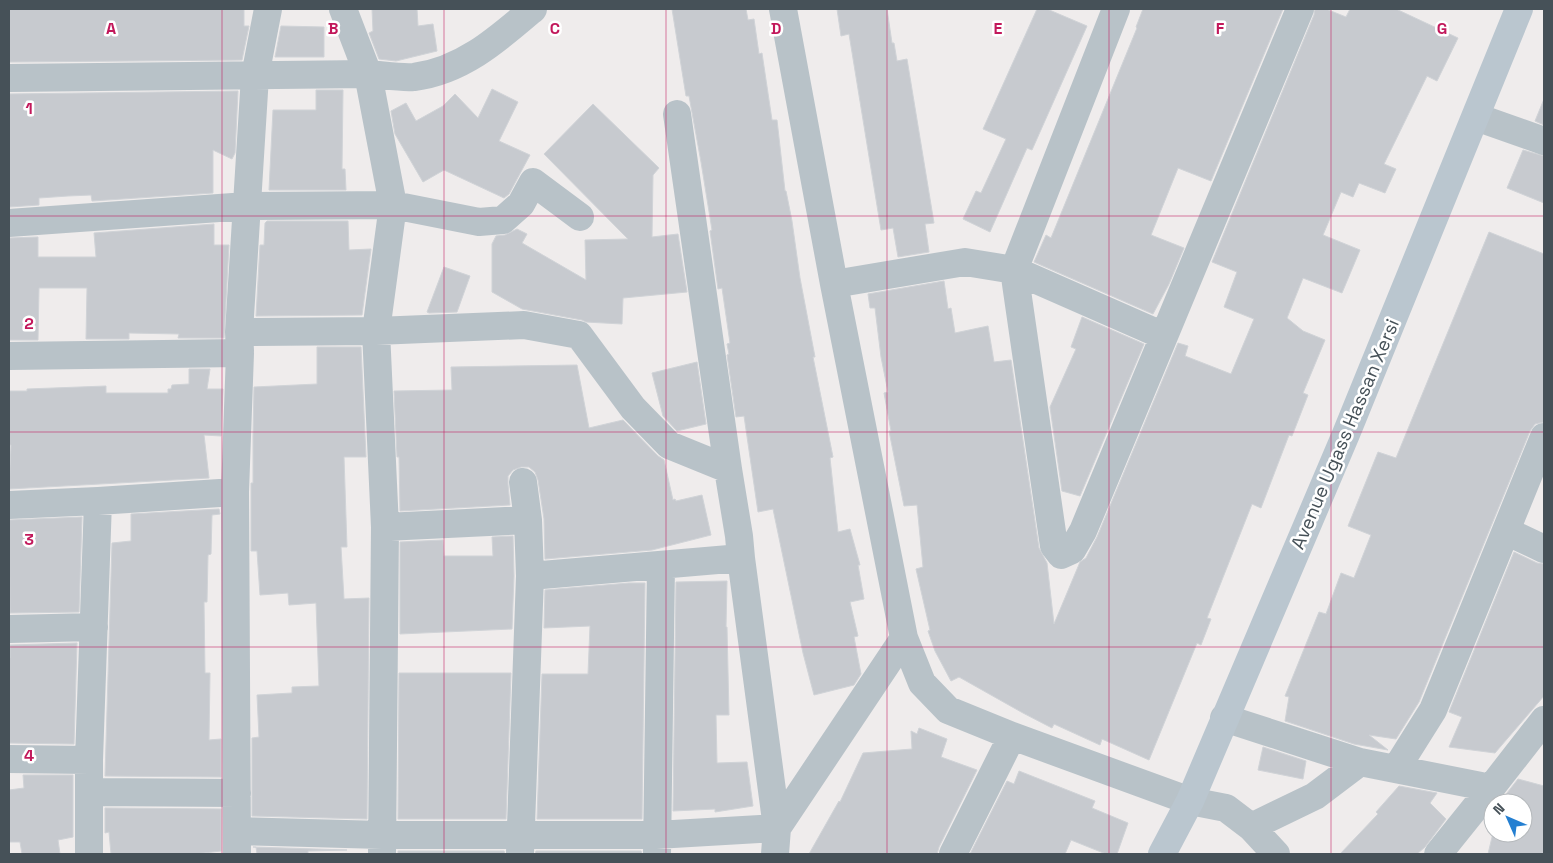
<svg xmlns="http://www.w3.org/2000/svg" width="1553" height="863" font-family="'Space Grotesk',sans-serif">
  <rect width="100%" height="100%" fill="#efecec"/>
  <path fill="#c7cacf" stroke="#d0d3d7" d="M9 9H244V26H249L242 60 9 62Z
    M372 9H417L418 26 433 24 437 51 396 61 379 59 369 33 373 31Z
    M672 9H746L748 20 754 19 759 54 762 53 772 120H777L785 191H786L792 221 800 278 815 357H813L833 457 830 458 838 532 850 529 860 565H858L864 599 850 602 858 636 854 637 861 674 854 685 814 695 803 653 773 509 758 512 744 416 736 417 727 355 729 354 727 344 730 343 722 288 718 289 710 231 712 230 701 162 689 96H686Z
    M837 9H887L892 43H894L897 61 907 59 934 223 925 224 929 252 898 257 893 228 881 230 849 34 841 36Z
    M1037 9H1047L1087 26 1032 150 1027 148 990 232 963 219 976 191 981 193 1006 139 983 129Z
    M1143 9H1283L1211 181 1178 168 1151 235 1184 248 1169 284 1153 314 1034 262 1046 235 1051 238 1137 28 1136 27Z
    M1315 9H1326L1346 17 1350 9H1396L1458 38 1437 81 1427 76 1384 164 1396 169 1385 193 1359 183 1353 197 1341 192 1323 235 1360 250 1342 293 1303 278 1287 318 1303 331 1325 340 1303 393 1308 395 1292 436 1289 435 1261 508 1252 504 1207 618 1211 619 1201 645 1197 643 1149 760 1102 739 1100 745 1054 724 1052 728 1023 713 959 677 951 681 935 651 928 631 930 630 916 569 923 567 917 505 904 506 889 431H891L884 393 888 392 881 357 875 308H870L868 294 944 281 948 309 951 308 955 333 988 326 994 362 1011 360 1039 548 1047 563 1054 624 1080 562 1086 558 1097 537 1178 343 1188 346 1185 356 1231 374 1254 319 1224 307 1237 272 1212 262 1314 15Z
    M281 26 324 27V57H275Z
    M492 89 518 102 499 141 530 155 509 194 504 198 444 170 423 182 395 134 391 111 406 103 416 121 443 106 455 94 478 118Z
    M316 90H343L342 169H345L346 190H269L273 110H316Z
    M238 91 235 153 232 159 213 150V193L92 201 91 195 68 196 39 198V205L9 207V94Z
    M1544 99V125L1535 121Z
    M593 104 659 168 653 175 652 237 678 234 687 292 623 298 622 324 586 322 582 320 522 309 492 292V244L496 236 505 235 517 229 527 234 522 243 586 280 585 240 628 239 544 154Z
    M1523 150 1544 156V203L1507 188Z
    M267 221H348L349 250 371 249 362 315 256 316 260 245H264L265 223Z
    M214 224V245H229L224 338H178L179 334 129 333V339H86L87 288H39L38 340H9V238L38 237V257H96L94 233Z
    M1489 232 1544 254V422L1535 424 1530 431 1419 702 1396 739 1369 735 1388 750 1354 744 1285 721 1289 697 1285 696 1319 612 1326 614 1341 573 1354 578 1371 535 1348 526 1378 452 1396 458Z
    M444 267 470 276 457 312 429 313 427 312Z
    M1082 317 1144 344 1080 496 1062 491 1050 407 1076 349 1071 347Z
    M317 347H361L366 457H344L347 547H341L344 599 369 598 367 819 252 816V738L259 737 257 695 292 693V687L319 686 316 603 289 605 288 593 260 595 257 551H251V483H253V437L254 387 317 384Z
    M697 362 706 424 677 431 663 416 652 373Z
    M577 365 589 428 623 420 658 456 664 460 673 500 675 499 676 501 702 495 711 535 652 550 545 559 544 519 538 480 535 472 529 467H521L513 470 508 476V484L510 505 400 511 399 457H397L394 391 452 390 451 367Z
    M189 369H210L207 389H223L221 436 204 435 209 478 9 489 11 445H9V391H27V389L106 386V393H168V389H171L172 385 189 384Z
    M219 509 220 514 212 515 211 554 208 555 207 602H204L205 673H210L209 740 221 739V777L105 776 112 543 131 541V514Z
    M82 517 79 612 10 613 9 520Z
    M513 536 514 576 512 629 400 634V542L443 540 444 556H493L492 537Z
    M1514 552 1537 563 1544 564V696L1495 753 1449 747 1462 717 1449 712Z
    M727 581 726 627H727L729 715H716L717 763 747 762 753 806 715 812V809L673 811 676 582Z
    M629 583H645L642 819H537L542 674H588L590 626 544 628 545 590Z
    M77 643 74 744 9 743V658H10V645Z
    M399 673H511L506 819H398Z
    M919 728 947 739 941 757 977 770 939 847 937 854H809L839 801 840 802 863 753 912 749 911 731 917 734Z
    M1263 747 1306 761 1303 779 1258 770Z
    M1019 771 1095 801 1092 808 1128 823 1117 854H1106L1071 840 1065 854H970L1007 781 1014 784Z
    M23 775H73V837L58 840 60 854H22L20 842H9V790L24 788Z
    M1518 779 1544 786V854H1488L1493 833H1523V803H1503L1507 793Z
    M1399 786 1437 793 1430 803 1446 819 1425 847 1417 854H1340L1378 814 1376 812Z
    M105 808 221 809V851L195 854H111L109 832 105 833Z
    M253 847 347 850 308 851V854H257L256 847Z
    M398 851H504L505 854H398Z
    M536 851H641L642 854H535Z"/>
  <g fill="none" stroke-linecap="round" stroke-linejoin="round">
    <path stroke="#b8c2c8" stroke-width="28" d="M343 9 368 74 393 205 376 331 385 527 382 854
      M783 9 834 284 904 638 922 683 948 710 1012 736 1190 801 1226 808 1251 827 1276 854
      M9 78 368 74C383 75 400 78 414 77 462 71 498 39 533 9
      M677 114 728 469 739 536 741 558 777 828 775 854
      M1476 117 1544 141
      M9 223 247 206 393 205 479 222 503 220 521 204 533 182 580 217
      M1014 270 1054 546 1061 555 1072 550 1083 531 1300 9
      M1014 270 1164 336
      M834 284 965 262 1014 270 1116 9
      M239 332 376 331 524 325 579 335 633 408 669 445 728 469
      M240 351 239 332 255 76 268 9
      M9 356 240 353 235 492 237 854
      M523 482 528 520
      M9 505 98 501 235 492
      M385 527 528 520 530 576 520 853
      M1506 531 1544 549
      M530 576 741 558
      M9 629 94 627
      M1224 718 1360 762 1491 788 1544 720
      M9 759 89 760
      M1396 769 1433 710 1544 437
      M89 792 237 793
      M1251 827 1315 796 1360 762
      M237 831 382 835H656L777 828 904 638
      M657 853 661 565
      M89 854V760L98 501
      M953 854 1012 736
      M1438 854 1491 788"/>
    <path stroke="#bac6cf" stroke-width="28" d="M1162 854 1190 801 1346 434 1519 9"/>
  </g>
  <path fill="none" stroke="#c2185b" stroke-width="1" stroke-opacity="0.55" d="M222 9V854M444 9V854M666 9V854M887 9V854M1109 9V854M1331 9V854M9 216H1544M9 432H1544M9 647H1544"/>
  <g text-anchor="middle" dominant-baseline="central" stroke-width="5" stroke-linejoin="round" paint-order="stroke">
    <g font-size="19" fill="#465158" stroke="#fff">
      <text transform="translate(1345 434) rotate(-67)">Avenue Ugass Hassan Xersi</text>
    </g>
  </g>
  <g font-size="16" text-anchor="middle" font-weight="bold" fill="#c2185b" stroke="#fff" stroke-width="5" stroke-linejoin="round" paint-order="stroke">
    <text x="111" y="34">A</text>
    <text x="333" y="34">B</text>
    <text x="555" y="34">C</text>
    <text x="776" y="34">D</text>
    <text x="998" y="34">E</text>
    <text x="1220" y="34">F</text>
    <text x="1442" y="34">G</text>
    <text x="29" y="114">1</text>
    <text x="29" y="329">2</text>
    <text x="29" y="545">3</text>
    <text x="29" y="761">4</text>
  </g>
  <rect width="1553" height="863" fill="none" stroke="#465158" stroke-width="20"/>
  <g transform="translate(1508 818) rotate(315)"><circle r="24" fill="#ffffff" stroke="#b5b9bc"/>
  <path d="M0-4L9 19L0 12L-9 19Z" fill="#247fd1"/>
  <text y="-8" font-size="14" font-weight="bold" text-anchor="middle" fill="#465158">N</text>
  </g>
</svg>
